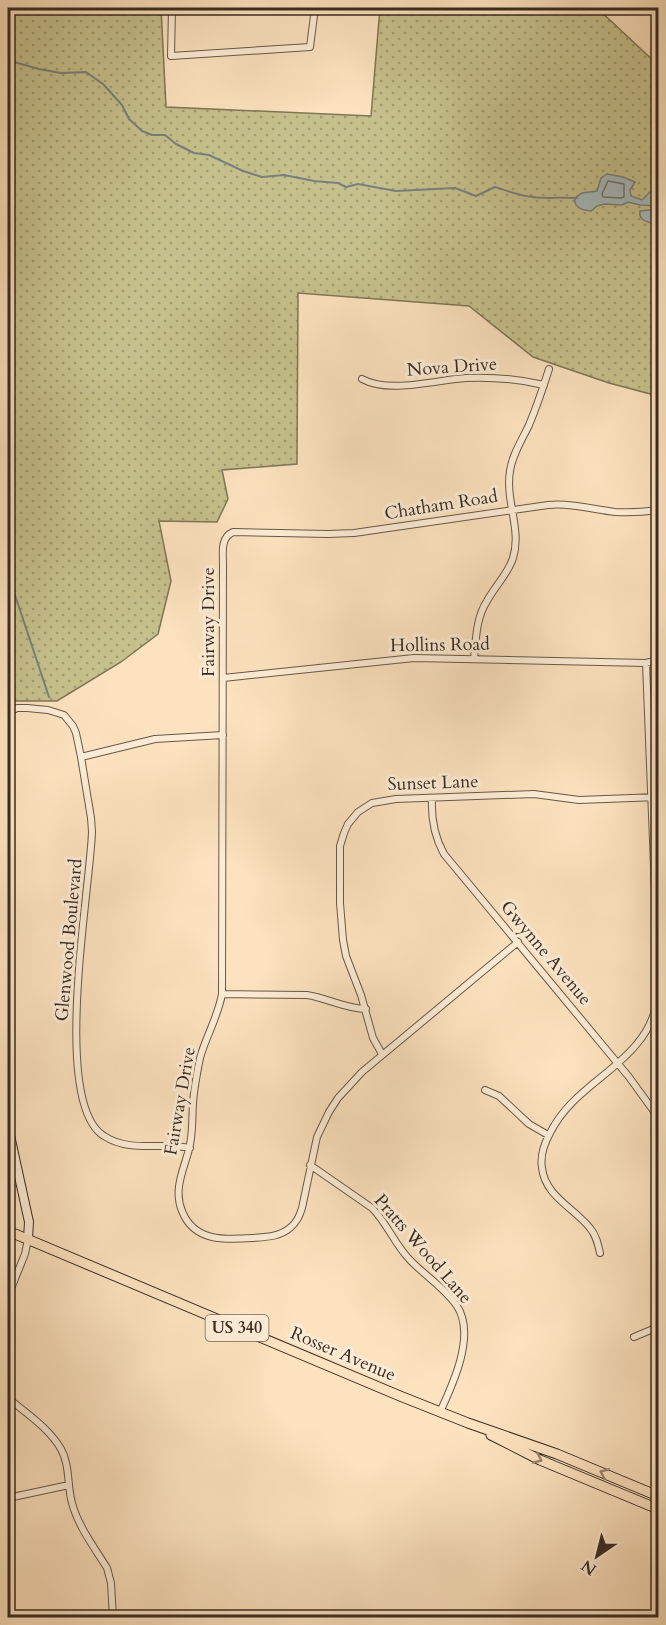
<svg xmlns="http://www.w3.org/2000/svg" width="666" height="1625" font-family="Cardo,serif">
  <defs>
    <pattern id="grass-dots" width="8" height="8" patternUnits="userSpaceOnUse" patternTransform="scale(1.5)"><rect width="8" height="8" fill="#c6c18c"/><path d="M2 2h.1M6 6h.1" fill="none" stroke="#a29d72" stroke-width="1.8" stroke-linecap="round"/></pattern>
  </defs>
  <rect width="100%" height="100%" fill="#fce2be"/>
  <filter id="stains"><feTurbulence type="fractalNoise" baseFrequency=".00333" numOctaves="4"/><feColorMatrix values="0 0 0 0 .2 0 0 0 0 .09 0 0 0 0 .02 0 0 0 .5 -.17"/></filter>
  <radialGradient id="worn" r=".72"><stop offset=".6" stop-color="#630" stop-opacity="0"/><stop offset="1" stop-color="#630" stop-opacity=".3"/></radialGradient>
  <path fill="url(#grass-dots)" stroke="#7e7658" stroke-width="1.5" d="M8 8H161L166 107 371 116 380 8H597L658 65V396L609 383 533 357 469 306 298 293 297 464 222 470 228 499 217 522 159 521 171 581 158 634 121 662 57 701H11L8 703Z"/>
  <path fill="#a5babd" stroke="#79807f" stroke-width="1.5" d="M607 174 623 177 635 182 630 190 631 196 642 200 650 192 658 195V206L640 205 628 202 622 205 604 204 597 206 591 211C583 210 573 208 575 198L582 193 597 191 601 178Z
    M658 209V227C652 221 638 223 640 211Z"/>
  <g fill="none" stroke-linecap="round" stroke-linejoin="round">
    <path stroke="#6e7270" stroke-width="1.5" d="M608 181 624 184V197L621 198 603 197 602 194Z"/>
    <path stroke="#79807f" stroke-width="2" d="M8 62H14L39 69 61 73 86 72 103 84 122 105 129 119 142 131 152 135H165L176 144 194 153 209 155 243 171 262 177 284 175 314 181 338 183 346 187 358 184 396 191 455 188 476 196 495 187C508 191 520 196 533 197 547 199 562 197 577 198
      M8 564 11 583 49 697"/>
    <defs>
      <path id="street" d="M172 8 171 56 310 47 315 8
        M362 379C389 394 436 380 466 378 493 377 519 379 544 385
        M474 659C476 639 476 618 487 601 495 586 508 574 513 558 522 529 505 501 510 471 512 455 522 440 529 425 537 406 543 388 549 369
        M646 663 658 968
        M223 678 414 658 646 663 658 660
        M8 713 17 708H27L48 710 64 715 73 726 76 733 81 757 91 818 92 832C90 891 51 1103 104 1136 130 1153 162 1142 190 1148
        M81 757 155 739 223 735
        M432 798C431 818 434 836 444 854L629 1077 658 1117
        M518 942 362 1072 338 1098 329 1112 317 1137 302 1208C300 1215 297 1222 291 1227 280 1237 266 1237 252 1238 225 1240 194 1242 182 1211 173 1189 184 1169 189 1149 193 1134 192 1119 193 1103 194 1088 197 1073 200 1058 206 1036 218 1017 222 994L223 565C223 553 220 538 233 532L328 534 354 533 548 505C571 503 592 509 615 512 630 513 644 512 658 510
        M222 994 307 995C327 998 346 1009 366 1009
        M382 1054 373 1038 361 995 346 956 343 940 340 903V846L344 833 348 824 358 812 372 803 396 799 534 794 579 800 658 797
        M485 1090 499 1096 529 1124 548 1135
        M310 1165 372 1208C387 1223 395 1245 410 1260 424 1275 445 1288 457 1306 476 1335 453 1384 440 1412
        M600 1253C598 1244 596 1235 590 1228 574 1208 545 1196 542 1168 540 1156 544 1144 550 1133 570 1093 609 1077 636 1045 649 1030 656 1013 658 995
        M8 1296 25 1254 28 1239
        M634 1337 658 1327
        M8 1398C26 1413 49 1428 61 1449 70 1465 67 1485 72 1503 78 1526 94 1547 107 1568L111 1583 113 1618
        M8 1498 69 1485"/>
      <path id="secondary" d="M8 1126 29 1222 28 1239"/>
      <path id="primary" d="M8 1231 400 1396 468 1423 557 1454 658 1496
        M491 1435 540 1460 658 1509"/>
    </defs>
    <use href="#street" stroke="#68584a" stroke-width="8"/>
    <use href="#secondary" stroke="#372a23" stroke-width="10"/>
    <use href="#primary" stroke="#372a23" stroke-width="11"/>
    <use href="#street" stroke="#fdecd5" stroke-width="6"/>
    <use href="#secondary" stroke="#fdecd5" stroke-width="8"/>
    <use href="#primary" stroke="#fce2be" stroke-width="9"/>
  </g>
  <defs><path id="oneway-chevron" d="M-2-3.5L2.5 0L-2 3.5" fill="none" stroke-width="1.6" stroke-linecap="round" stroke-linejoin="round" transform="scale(1.5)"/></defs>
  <g stroke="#9a8670">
    <use href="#oneway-chevron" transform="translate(538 1459) rotate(25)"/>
    <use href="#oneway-chevron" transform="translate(604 1473) rotate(-157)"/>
  </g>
  <g text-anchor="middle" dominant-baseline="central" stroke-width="6" stroke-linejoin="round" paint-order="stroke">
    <rect fill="#fdecd5" stroke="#726458" stroke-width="1.5" x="205.5" y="1315" width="63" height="26" rx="4.5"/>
    <g font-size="16" font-weight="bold" fill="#372a23">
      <text x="237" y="1328">US 340</text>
    </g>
    <g font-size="18" fill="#372a23" stroke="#fdecd5">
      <text transform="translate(452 367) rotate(-4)">Nova Drive</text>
      <text transform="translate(441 505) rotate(-9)">Chatham Road</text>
      <text transform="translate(208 622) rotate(-90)">Fairway Drive</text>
      <text transform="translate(440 645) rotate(-1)">Hollins Road</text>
      <text transform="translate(433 783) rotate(-2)">Sunset Lane</text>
      <text transform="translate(69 940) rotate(-85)">Glenwood Boulevard</text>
      <text transform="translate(546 953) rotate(50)">Gwynne Avenue</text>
      <text transform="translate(180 1101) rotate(-80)">Fairway Drive</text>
      <text transform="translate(423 1249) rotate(49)">Pratts Wood Lane</text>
      <text transform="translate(343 1354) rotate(23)">Rosser Avenue</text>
    </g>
  </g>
  <rect width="666" height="1625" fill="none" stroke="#fce2be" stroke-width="30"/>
  <rect x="9" y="9" width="648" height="1607" fill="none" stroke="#372a23" stroke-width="3"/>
  <rect x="15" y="15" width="636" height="1595" fill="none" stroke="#372a23" stroke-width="1.5"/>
  <g transform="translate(597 1556) rotate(215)" stroke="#fdecd5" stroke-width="4.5" paint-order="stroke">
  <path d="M0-4.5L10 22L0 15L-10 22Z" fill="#372a23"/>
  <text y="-9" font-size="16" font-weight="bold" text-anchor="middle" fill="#372a23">N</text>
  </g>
  <rect width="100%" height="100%" filter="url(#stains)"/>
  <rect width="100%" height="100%" fill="url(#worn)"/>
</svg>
